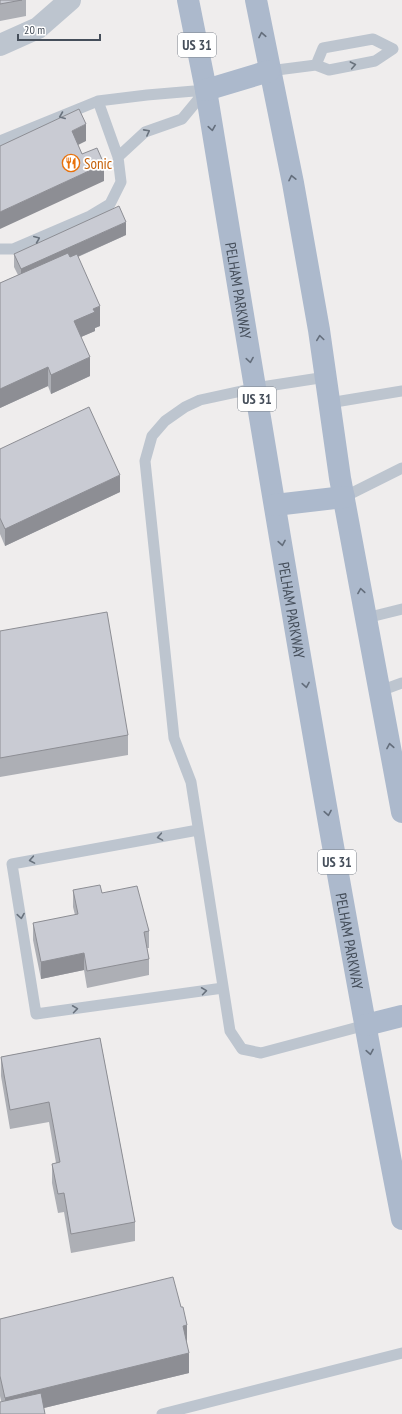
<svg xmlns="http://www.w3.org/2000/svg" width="402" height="1414" font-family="'PT Sans Narrow',sans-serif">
  <rect width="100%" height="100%" fill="#efeded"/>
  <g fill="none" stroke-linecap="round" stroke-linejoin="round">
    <path stroke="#bdc5cf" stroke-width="11" d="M269 71 316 65 329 70 375 61 393 49 373 39 323 48 316 65
      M0 141 98 101 147 95 206 90 182 119 145 132 118 157
      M0 249H13L90 216 110 204 121 182 118 157 98 101
      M326 377 255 388 200 400 185 407 165 421 152 436 145 461 174 738 191 782 230 1031 242 1049 261 1053 366 1025
      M329 403 402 391
      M344 497 402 468
      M366 618 402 609
      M380 691 402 683
      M198 830 12 864 36 1014 223 988
      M162 1414 402 1353"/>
    <path stroke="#bdc5cf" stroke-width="22" d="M0 45 38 28 70 0"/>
    <g stroke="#acb9cc" stroke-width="22">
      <path id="s1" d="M188 0 206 90C268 467 329 844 402 1219"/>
      <path d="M256 0 293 183 319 330 340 478 402 812"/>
      <path d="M206 90 269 71"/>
      <path d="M275 505 344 497"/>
      <path d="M366 1025 402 1016"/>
    </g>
  </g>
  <path fill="#adafb5" d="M0 0H26V16L0 21Z
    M126 235 78 257 100 326 95 328V331L81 337 90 376 51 394 48 386 0 408V283L18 275 14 267V254Z
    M0 449 120 492 5 546 0 534Z
    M0 631 128 735V755L0 777Z
    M73 890 102 893 149 931V948H147L149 959V975L87 988 84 970 41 979 33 940V923L75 915 73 907Z
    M100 1038 135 1222V1241L71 1253 64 1212 58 1213 52 1183V1164L56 1163 49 1122 10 1129 1 1076V1057Z
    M0 1319 187 1344 189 1373 44 1408 1 1401 0 1396Z"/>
  <path fill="#8d8e94" d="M86 124V141L72 148V131Z
    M104 164V181L0 229V212Z
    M126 222V235L21 282V269Z
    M100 306V326L95 328V331L74 340V321L93 309Z
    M90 357V376L51 394V375Z
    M48 367V386L0 408V389Z
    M120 475V492L5 546V529Z
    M84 953V970L41 979V962Z
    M187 1325V1344L183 1346V1326Z
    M189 1353V1373L19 1414H5V1398Z"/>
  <path fill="#c9cbd3" stroke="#8d8e94" d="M0 0H22L0 4Z
    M79 109 86 124 72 131 82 154 97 148 104 164 0 212V146Z
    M119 206 126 222 21 269 14 254Z
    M68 253 70 257 77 254 100 306 93 309 95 312 74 321 90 357 51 375 48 367 0 389V283Z
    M89 407 120 475 5 529 0 518V449Z
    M107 612 128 735 0 758V631Z
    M100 885 102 893 137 886 149 931 144 932 149 959 87 971 84 953 41 962 33 923 78 914 73 890Z
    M100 1038 135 1222 71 1234 64 1193 58 1194 52 1164 60 1162 49 1102 10 1110 1 1057Z
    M173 1277 181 1307H183L187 1325 183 1326 189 1353 5 1398 0 1376V1319Z
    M41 1393 45 1414H0V1402Z"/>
  <defs><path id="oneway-chevron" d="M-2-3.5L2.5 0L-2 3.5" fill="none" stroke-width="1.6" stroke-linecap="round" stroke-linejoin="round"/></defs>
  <g stroke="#646e7c">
    <use href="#oneway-chevron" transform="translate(262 35) rotate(-101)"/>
    <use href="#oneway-chevron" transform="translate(212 128) rotate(81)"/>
    <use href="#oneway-chevron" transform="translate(292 178) rotate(-102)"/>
    <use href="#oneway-chevron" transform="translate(320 338) rotate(-98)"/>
    <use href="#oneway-chevron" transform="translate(250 360) rotate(81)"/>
    <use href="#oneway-chevron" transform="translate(282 543) rotate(80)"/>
    <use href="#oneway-chevron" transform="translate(361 591) rotate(-99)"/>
    <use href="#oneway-chevron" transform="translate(306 685) rotate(80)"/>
    <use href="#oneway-chevron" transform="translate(390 746) rotate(-100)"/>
    <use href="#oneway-chevron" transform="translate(328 813) rotate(80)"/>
    <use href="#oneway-chevron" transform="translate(370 1052) rotate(80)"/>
  </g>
  <g stroke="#69727d">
    <use href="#oneway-chevron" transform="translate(353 65) rotate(-11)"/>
    <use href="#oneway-chevron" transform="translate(62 116) rotate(158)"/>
    <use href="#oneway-chevron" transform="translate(147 132) rotate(-28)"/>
    <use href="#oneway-chevron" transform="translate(37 239) rotate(-23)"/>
    <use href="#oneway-chevron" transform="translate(160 837) rotate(170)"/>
    <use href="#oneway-chevron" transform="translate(32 860) rotate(170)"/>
    <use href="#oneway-chevron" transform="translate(21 916) rotate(81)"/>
    <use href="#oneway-chevron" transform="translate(204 991) rotate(-8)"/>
    <use href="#oneway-chevron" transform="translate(75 1009) rotate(-8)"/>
  </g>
  <defs>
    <symbol id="restaurant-ring" viewBox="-11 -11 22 22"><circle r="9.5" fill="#fff" stroke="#e8710a" stroke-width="1.5"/><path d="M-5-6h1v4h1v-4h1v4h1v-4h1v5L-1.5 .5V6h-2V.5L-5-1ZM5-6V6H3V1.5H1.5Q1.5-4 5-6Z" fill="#e8710a"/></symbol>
  </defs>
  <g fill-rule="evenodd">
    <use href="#restaurant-ring" x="61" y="153" width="20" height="20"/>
  </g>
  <g text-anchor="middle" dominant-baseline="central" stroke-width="3.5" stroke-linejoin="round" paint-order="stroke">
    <g fill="#fff" stroke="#7d838c" stroke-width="1">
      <rect x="178" y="33" width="38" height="24" rx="3"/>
      <rect x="238" y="387" width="38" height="24" rx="3"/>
      <rect x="318" y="850" width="38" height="24" rx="3"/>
    </g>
    <g font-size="14" font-weight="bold" fill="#454e5a">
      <text x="197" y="45">US 31</text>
      <text x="257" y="399">US 31</text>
      <text x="337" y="862">US 31</text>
    </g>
    <g font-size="15" fill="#c56008" stroke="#fff" text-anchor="start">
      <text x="84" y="163">Sonic</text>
    </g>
    <g font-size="15" fill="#454e5a" stroke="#fff">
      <text stroke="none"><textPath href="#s1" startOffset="295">PELHAM PARKWAY</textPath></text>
      <text stroke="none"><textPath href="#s1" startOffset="619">PELHAM PARKWAY</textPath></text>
      <text stroke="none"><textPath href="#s1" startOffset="955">PELHAM PARKWAY</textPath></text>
    </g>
  </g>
  <path d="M18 34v6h82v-6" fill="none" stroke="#454e5a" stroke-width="2"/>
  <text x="24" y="34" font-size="12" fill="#454e5a" stroke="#ffffff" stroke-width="3" paint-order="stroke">20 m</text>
</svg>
